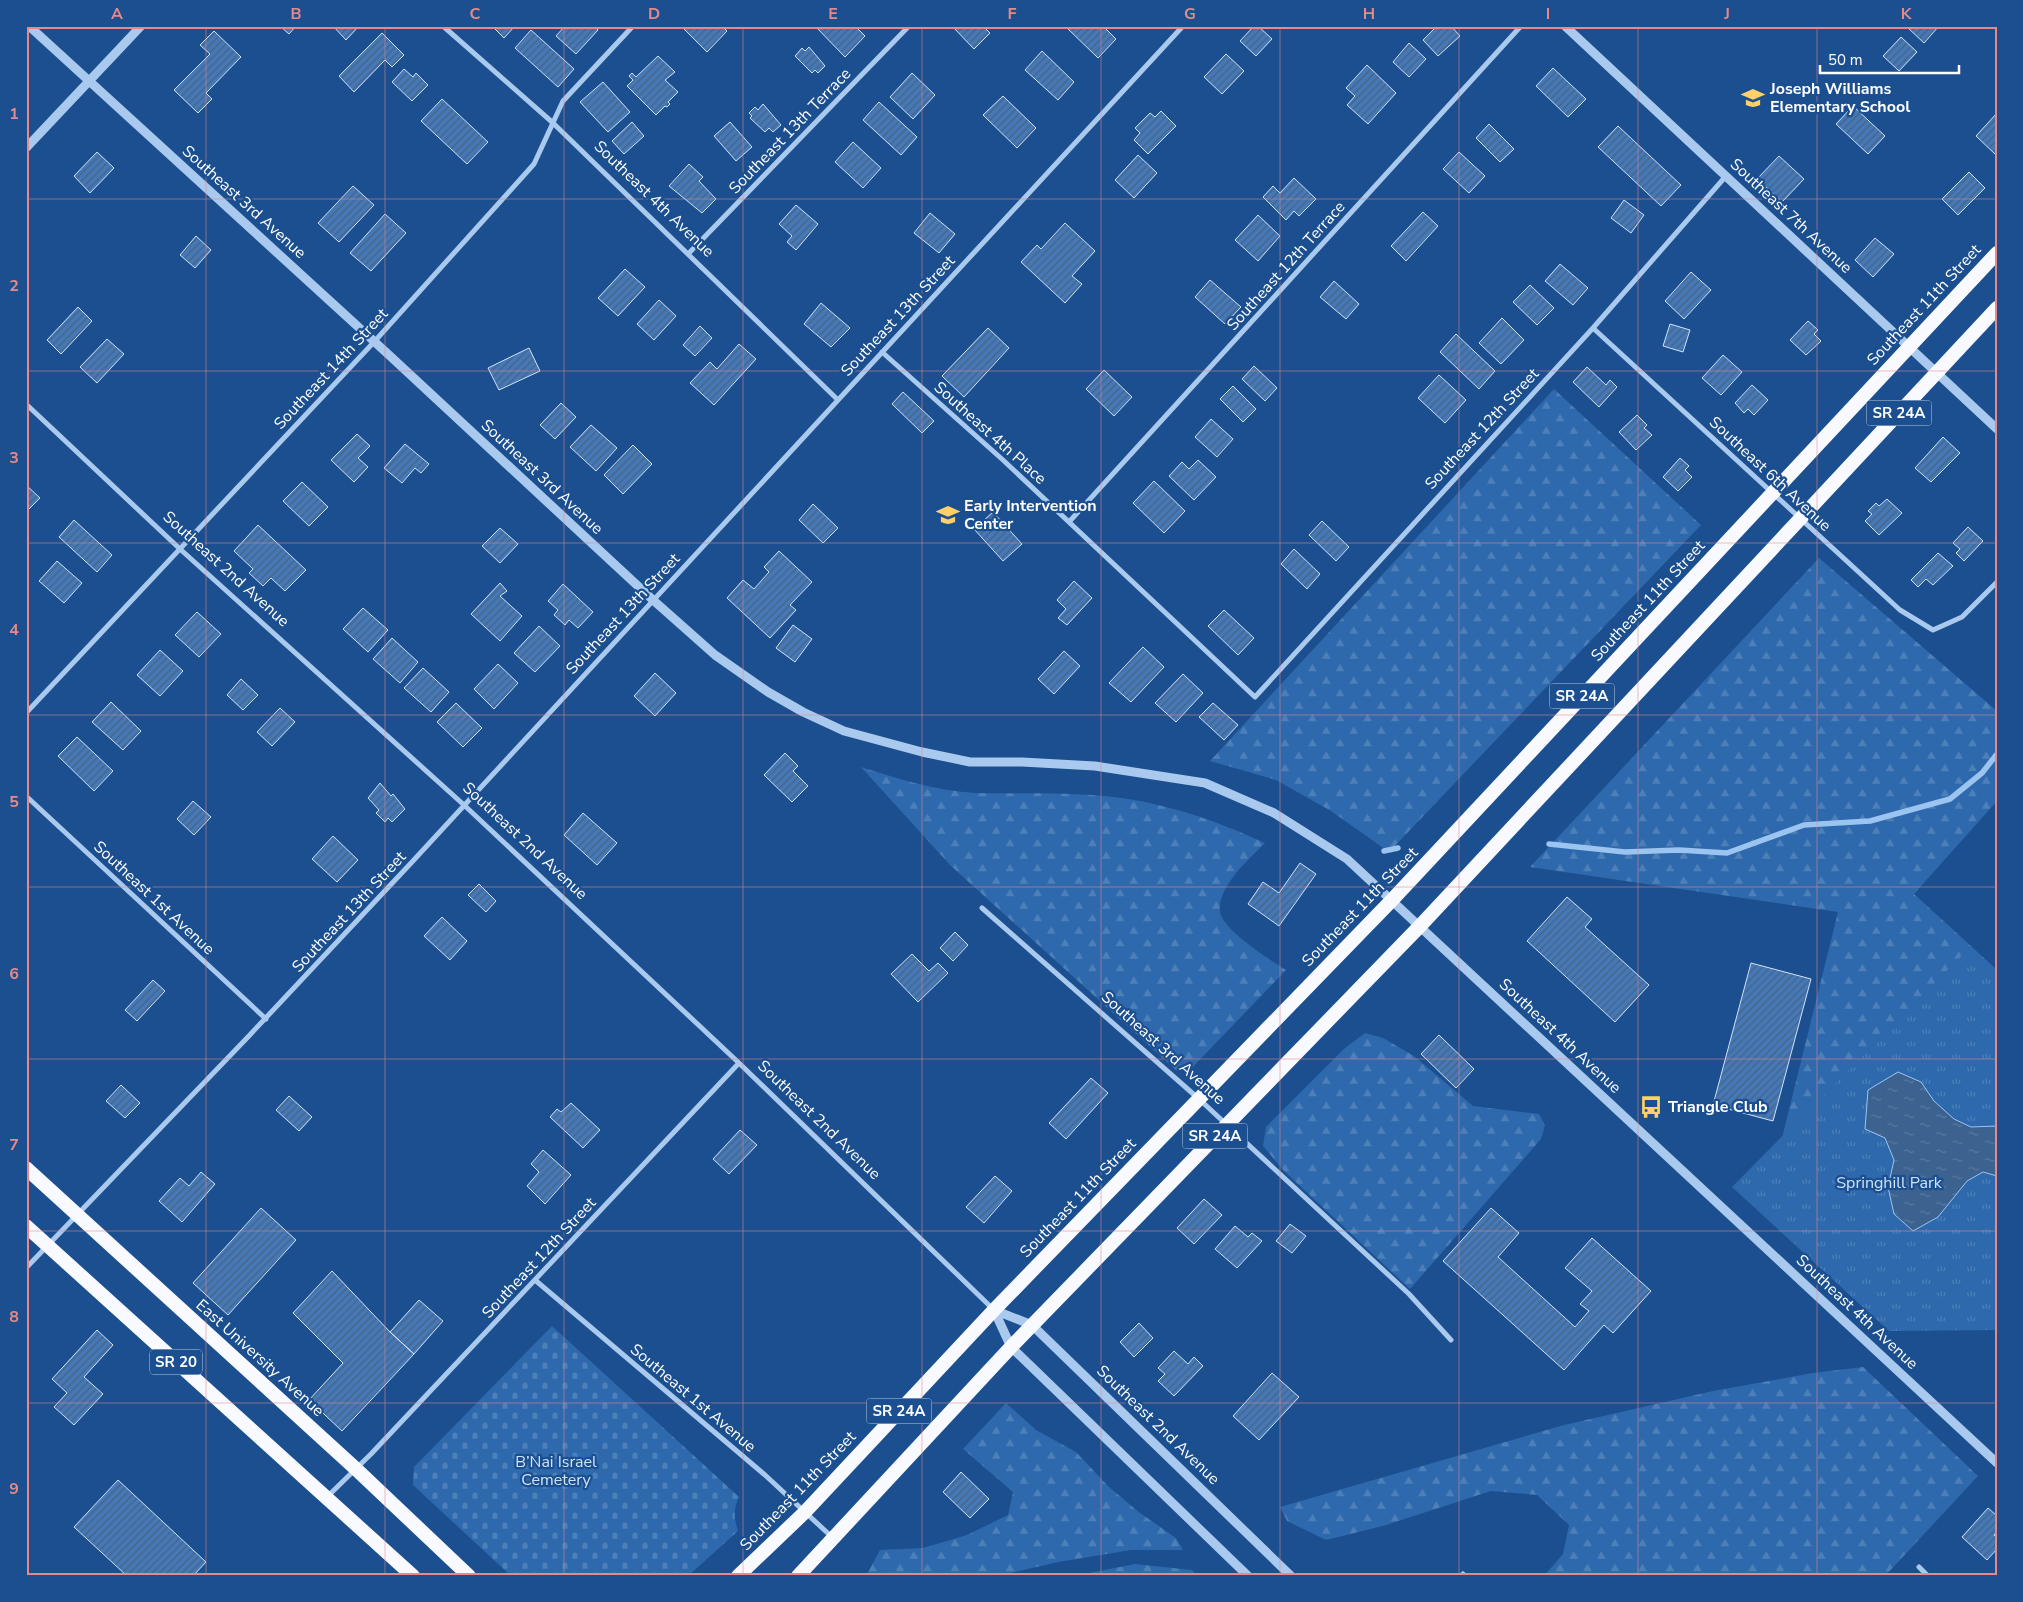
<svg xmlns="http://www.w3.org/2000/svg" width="2023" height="1602" font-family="'Nunito Sans',sans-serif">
  <defs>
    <pattern id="grass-tufts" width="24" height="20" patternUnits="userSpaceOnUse" patternTransform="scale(1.25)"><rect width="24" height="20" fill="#2e69ad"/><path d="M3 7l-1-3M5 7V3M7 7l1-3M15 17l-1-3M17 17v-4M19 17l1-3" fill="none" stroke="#4d80b9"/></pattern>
    <pattern id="forest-firs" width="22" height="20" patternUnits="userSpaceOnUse" patternTransform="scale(1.25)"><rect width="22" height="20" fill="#2e69ad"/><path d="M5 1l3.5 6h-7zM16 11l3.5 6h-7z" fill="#4d80b9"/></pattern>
    <pattern id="cemetery-stones" width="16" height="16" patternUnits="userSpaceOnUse" patternTransform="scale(1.25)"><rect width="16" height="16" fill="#2e69ad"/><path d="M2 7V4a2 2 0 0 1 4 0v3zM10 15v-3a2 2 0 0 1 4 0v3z" fill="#4d80b9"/></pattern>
    <pattern id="water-ripples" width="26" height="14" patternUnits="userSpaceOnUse" patternTransform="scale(1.25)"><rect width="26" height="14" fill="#3c6290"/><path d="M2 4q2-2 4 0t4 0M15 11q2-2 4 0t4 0" fill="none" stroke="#597aa1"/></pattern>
    <pattern id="building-hatch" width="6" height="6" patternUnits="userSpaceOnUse" patternTransform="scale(1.25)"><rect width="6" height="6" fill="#4478b7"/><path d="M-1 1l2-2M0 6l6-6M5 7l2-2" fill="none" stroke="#486282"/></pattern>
  </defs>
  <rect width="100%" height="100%" fill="#1b4f8f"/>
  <path fill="url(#grass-tufts)" d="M1971 946 1997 970V1330L1889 1331 1732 1187Z"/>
  <path fill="url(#forest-firs)" d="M1554 389 1701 525 1389 852 1331 811 1276 780 1210 761Z
    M1819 558 1997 711V801L1914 894 1971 946 1782 1138 1838 912 1530 867Z
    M861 767C899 779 936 791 976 793 1022 794 1067 792 1113 797 1166 803 1217 821 1265 843 1249 859 1217 887 1220 912 1223 930 1270 960 1286 970L1188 1072 1176 1070 950 865Z
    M1365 1033 1383 1038 1414 1056 1473 1106 1539 1114 1545 1125 1541 1139 1410 1289 1284 1171 1263 1146 1266 1127 1345 1048Z
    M1863 1367 1978 1476 1885 1576H1544L1563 1554 1569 1525 1537 1495 1491 1491 1383 1526 1326 1540 1287 1521 1280 1507 1564 1425 1713 1391 1813 1373Z
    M1006 1403 1036 1430 1076 1452 1109 1487 1140 1513 1176 1538 1183 1550H1131L1058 1562 998 1576H866L880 1550 923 1548 967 1535 1008 1515 1013 1492 963 1449Z
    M1135 1564 1192 1570 1198 1576H1074Z"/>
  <path fill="url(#cemetery-stones)" d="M552 1326 739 1497C733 1509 734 1518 738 1531L688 1576H511L413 1485 414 1467Z"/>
  <path fill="url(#water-ripples)" stroke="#9cc4f0" d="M1898 1072 1921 1082 1934 1101 1954 1119 1971 1127 1997 1126V1176L1983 1172 1967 1181 1938 1217 1913 1231 1894 1214 1888 1187 1894 1160 1885 1138 1865 1129 1868 1090Z"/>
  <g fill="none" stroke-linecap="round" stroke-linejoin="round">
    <path stroke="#9cc4f0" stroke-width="5.5" d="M1549 844 1625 852 1679 850 1727 853 1804 825 1870 821 1950 799 1982 773 1997 754
      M1384 851 1398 848"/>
  </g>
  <path fill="url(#building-hatch)" stroke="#cfe3fa" d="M280 26H296L289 34Z
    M333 26H359L346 40Z
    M492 26H515L504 38Z
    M565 26H594L598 30 576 54 556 36Z
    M685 26H722L727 31 707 52 683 28Z
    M815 26H855L865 36 845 57Z
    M952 26H983L990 33 974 49Z
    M1065 26H1103L1116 39 1098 58Z
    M1254 26H1258L1272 39 1256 56 1240 41Z
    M1437 26H1451L1460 36 1438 56 1423 40Z
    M1906 26H1939L1924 43Z
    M531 30 574 69 558 87 515 48Z
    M214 31 241 57 206 93 212 99 198 113 174 90 210 54 200 45Z
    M382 33 404 55 392 67 385 60 354 92 339 76Z
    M1901 37 1917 52 1899 71 1883 56Z
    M1409 43 1426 59 1409 77 1393 62Z
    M809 47 825 66 818 73 815 70 812 73 795 56 802 48 805 51Z
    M1042 51 1074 82 1058 100 1025 70Z
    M1226 54 1244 71 1222 94 1204 77Z
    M658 56 675 72 665 80 678 92 668 102 670 104 667 107 665 106 656 115 627 86 633 80 629 76 632 73 636 77Z
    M1367 65 1396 93 1368 124 1347 105 1355 96 1346 88Z
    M1553 68 1586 99 1568 117 1536 86Z
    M404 69 413 77 416 73 428 85 412 101 392 82Z
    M912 73 935 95 913 119 890 97Z
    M603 82 630 112 608 132 580 102Z
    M1003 96 1036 128 1017 148 983 115Z
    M442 99 488 142 467 164 421 121Z
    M879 102 917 137 901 155 863 120Z
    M763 104 781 125 773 132 769 128 765 132 750 118 752 116 749 113 755 107 758 110Z
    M1853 106 1885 136 1868 154 1836 124Z
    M1161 111 1176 126 1148 154 1134 140 1140 133 1135 128 1150 113 1155 117Z
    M1997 113V154L1996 155 1976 136Z
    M632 122 644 136 624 154 612 141Z
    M730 122 752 147 736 161 714 136Z
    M1489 124 1514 149 1500 162 1476 138Z
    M1618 126 1681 185 1661 206 1598 147Z
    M853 142 881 168 863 188 835 162Z
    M97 152 114 168 90 193 74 176Z
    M1459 152 1485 176 1469 193 1443 169Z
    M1138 155 1157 173 1134 198 1115 180Z
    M1779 156 1804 179 1782 202 1757 179Z
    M689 164 703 177 699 181 716 199 702 213 669 186Z
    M1969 172 1985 188 1958 215 1942 199Z
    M1294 178 1316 199 1299 216 1294 211 1286 220 1263 197 1273 186 1280 193Z
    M353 186 374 205 339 242 318 223Z
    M1624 200 1644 215 1631 233 1611 218Z
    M796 205 818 224 796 250 787 242 792 236 779 224Z
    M1423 212 1438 226 1406 261 1391 246Z
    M930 213 955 234 939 253 914 233Z
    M385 214 406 233 371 271 350 253Z
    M1258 215 1280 236 1258 261 1235 240Z
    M1065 223 1095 251 1072 276 1082 284 1065 303 1021 262 1037 245 1041 249Z
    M196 236 211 250 195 268 180 255Z
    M1875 238 1894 254 1873 277 1855 260Z
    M1560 264 1588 288 1573 305 1545 281Z
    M625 269 645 287 618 316 598 298Z
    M1691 272 1711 290 1684 319 1665 301Z
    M1210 280 1241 307 1225 324 1195 297Z
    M1334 281 1359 304 1346 319 1320 297Z
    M1530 285 1554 308 1537 325 1513 302Z
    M659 300 676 316 654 340 637 324Z
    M821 303 850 328 831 347 804 324Z
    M78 307 92 321 61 354 47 340Z
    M1502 318 1524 340 1501 364 1479 343Z
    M1808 321 1818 330 1814 334 1821 341 1806 355 1790 340Z
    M1670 324 1690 330 1683 352 1663 346Z
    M700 326 712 338 695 356 683 345Z
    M988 328 1009 348 964 397 942 376Z
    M1456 334 1495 371 1479 389 1440 352Z
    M107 339 124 354 97 383 80 367Z
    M739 344 756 359 714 405 690 383 710 362 717 369Z
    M529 348 540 371 499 390 488 368Z
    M1723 355 1742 372 1721 395 1702 378Z
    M1254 366 1277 388 1265 401 1242 379Z
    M1587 367 1606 385 1610 380 1617 387 1599 407 1573 382Z
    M1104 370 1132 397 1114 416 1086 389Z
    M1439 375 1466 400 1445 423 1418 398Z
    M1752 385 1768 400 1754 415 1748 409 1744 413 1735 403Z
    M1233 386 1256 409 1243 422 1220 399Z
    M903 392 934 421 922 433 892 404Z
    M561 403 576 417 555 439 540 425Z
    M1637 415 1647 425 1644 428 1652 435 1636 450 1619 432Z
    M1211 419 1233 439 1217 457 1195 437Z
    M591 425 617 448 596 471 570 447Z
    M357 434 370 446 358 458 368 467 354 482 331 460Z
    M1943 437 1960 453 1931 482 1915 468Z
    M405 444 429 464 421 473 415 468 402 483 384 468Z
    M633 445 652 464 623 494 604 475Z
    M1680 458 1689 466 1685 470 1692 477 1678 491 1663 477Z
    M1198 460 1216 477 1194 500 1169 476 1182 462 1189 469Z
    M1154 481 1185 511 1164 533 1133 503Z
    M302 482 328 507 309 526 283 501Z
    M26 485 40 498 26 512Z
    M1887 499 1902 513 1879 535 1865 521 1872 514 1868 511 1876 503 1879 506Z
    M813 504 838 528 823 543 799 520Z
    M993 512 1022 544 1003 561 974 529Z
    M74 520 112 555 97 572 59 537Z
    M1322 521 1349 547 1336 561 1309 535Z
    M258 525 306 570 285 591 271 578 263 586 249 573 253 569 234 551Z
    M1968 527 1983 541 1964 561 1956 553 1960 549 1953 543Z
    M500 528 518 544 500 563 482 546Z
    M1294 549 1320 574 1307 589 1281 564Z
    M779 551 812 582 790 605 796 610 770 638 727 598 743 580 754 589 769 572 764 567Z
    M1938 553 1953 566 1933 585 1926 579 1918 587 1911 580Z
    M57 561 82 583 64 603 39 581Z
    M1074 581 1092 598 1067 625 1058 618 1066 609 1057 600Z
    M500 583 507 591 500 596 522 616 500 641 471 614Z
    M563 584 593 612 578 628 569 620 565 625 554 615 558 610 548 601Z
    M363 608 388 630 368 652 343 629Z
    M1224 610 1254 638 1238 655 1208 626Z
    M197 612 221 634 199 657 175 635Z
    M793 625 812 639 795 662 776 648Z
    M539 626 560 646 535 672 514 653Z
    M392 638 418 662 400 683 373 659Z
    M1143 647 1164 667 1131 702 1109 683Z
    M160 650 183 671 160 696 137 675Z
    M1064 651 1080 666 1054 694 1038 679Z
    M498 664 518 683 494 709 474 689Z
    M423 668 449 692 431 712 404 688Z
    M655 673 676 693 655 716 634 696Z
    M1183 674 1203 693 1176 722 1155 703Z
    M241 679 258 695 243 710 227 695Z
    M111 702 141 731 123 750 92 722Z
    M456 703 482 728 463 747 437 722Z
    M1213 703 1238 725 1224 740 1199 717Z
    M280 708 295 722 272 746 257 732Z
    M77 737 113 771 94 791 58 756Z
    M785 753 798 766 793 771 808 786 792 802 764 775Z
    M380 783 391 796 393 794 405 809 392 822 388 818 385 822 376 813 379 810 368 798Z
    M193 801 211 817 194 835 177 819Z
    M583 813 617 843 597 865 564 835Z
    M333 836 358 860 337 882 312 859Z
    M1300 863 1316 874 1279 926 1248 904 1263 882 1279 893Z
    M479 884 496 901 486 912 468 895Z
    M1567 897 1592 919 1585 927 1649 985 1615 1022 1527 941Z
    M442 917 467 941 450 960 424 936Z
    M955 932 968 945 953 961 940 948Z
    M912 954 929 971 938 963 948 973 918 1002 891 974Z
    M1751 963 1811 979 1773 1121 1713 1105Z
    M153 980 165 991 137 1021 125 1010Z
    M1439 1035 1474 1069 1456 1088 1421 1054Z
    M1091 1078 1108 1093 1066 1139 1049 1123Z
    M121 1085 140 1103 125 1118 106 1101Z
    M289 1096 312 1117 299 1131 276 1110Z
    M571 1103 600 1130 583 1148 550 1117 557 1109 561 1112Z
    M740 1130 757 1145 729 1174 713 1159Z
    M543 1150 571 1175 545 1204 527 1186 539 1172 531 1164Z
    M201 1172 215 1184 182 1222 159 1201 180 1178 189 1186Z
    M995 1176 1012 1191 984 1223 966 1207Z
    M1204 1199 1222 1215 1194 1244 1177 1228Z
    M261 1208 296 1240 228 1315 193 1283Z
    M1491 1208 1519 1233 1498 1257 1575 1327 1589 1311 1580 1304 1592 1291 1565 1268 1592 1238 1651 1291 1613 1333 1604 1325 1564 1370 1443 1261Z
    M1290 1224 1306 1236 1292 1253 1276 1241Z
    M1235 1226 1248 1237 1252 1233 1262 1241 1237 1268 1215 1249Z
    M332 1271 390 1332 414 1354 342 1431 309 1400 343 1363 293 1313Z
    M419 1300 443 1321 414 1354 390 1332Z
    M1139 1323 1153 1338 1134 1357 1120 1342Z
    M97 1330 113 1345 84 1377 103 1394 74 1425 54 1407 67 1393 52 1379Z
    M1174 1351 1188 1364 1194 1357 1203 1366 1174 1396 1158 1381 1165 1374 1158 1368Z
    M1272 1373 1299 1397 1259 1440 1233 1416Z
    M961 1472 989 1499 970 1518 943 1492Z
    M118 1480 206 1562 193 1576H127L74 1527Z
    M1988 1508 1997 1516V1532L1994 1535 1997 1537V1549L1987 1560 1962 1537Z"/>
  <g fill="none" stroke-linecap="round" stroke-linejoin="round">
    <path stroke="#a9c9ee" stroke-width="5" d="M443 26 552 122 838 400
      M689 253 909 26
      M1593 328 1900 610 1933 630 1962 617 1997 582
      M882 352 1003 460 1255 697 1593 328 1726 176
      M26 404 180 549 464 805 739 1063 994 1310
      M1069 522 1521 26
      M26 713 374 342 534 164 563 101 633 26
      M26 796 266 1019
      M982 908 1199 1099 1409 1294 1451 1340
      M26 1268 246 1039 412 862 1183 26
      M535 1280 765 1475 833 1538
      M328 1496 371 1454 739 1063
      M1919 1567 1928 1576
      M1461 1576 1463 1574"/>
    <path stroke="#a9c9ee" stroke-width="9" d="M29 26 389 355 653 600 715 655 768 692 803 712 844 731 922 752 970 762H1022L1095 766 1205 783 1274 813 1347 859 1997 1463
      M1565 26 1997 429
      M26 148 141 26
      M994 1310 1032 1325 1291 1576
      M994 1310 1011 1347 1248 1576"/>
    <path stroke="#f8faff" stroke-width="14" d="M26 1168 356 1469 469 1576
      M26 1226 413 1576
      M738 1576 805 1512 994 1310 1392 900 1997 253
      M798 1576 1011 1347 1420 926 1997 308"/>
  </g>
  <path fill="none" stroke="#e88989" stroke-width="1" stroke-opacity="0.55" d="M206 26V1576M385 26V1576M564 26V1576M743 26V1576M922 26V1576M1101 26V1576M1280 26V1576M1459 26V1576M1638 26V1576M1817 26V1576M26 199H1997M26 371H1997M26 543H1997M26 715H1997M26 887H1997M26 1059H1997M26 1231H1997M26 1403H1997"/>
  <defs>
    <symbol id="school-bare" viewBox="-9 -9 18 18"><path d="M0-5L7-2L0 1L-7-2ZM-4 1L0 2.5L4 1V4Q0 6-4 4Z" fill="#ffd166" stroke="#1b4f8f" stroke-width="2.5" paint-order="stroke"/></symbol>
    <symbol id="bus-bare" viewBox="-9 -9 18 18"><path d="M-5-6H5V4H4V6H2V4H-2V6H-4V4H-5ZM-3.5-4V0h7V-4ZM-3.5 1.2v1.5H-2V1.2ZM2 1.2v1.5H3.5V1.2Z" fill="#ffd166" stroke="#1b4f8f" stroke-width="2.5" paint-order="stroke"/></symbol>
  </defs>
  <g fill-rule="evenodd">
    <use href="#school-bare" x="1737" y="82" width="32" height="32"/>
    <use href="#school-bare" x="932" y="499" width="32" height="32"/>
    <use href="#bus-bare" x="1635" y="1091" width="32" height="32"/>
  </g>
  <g text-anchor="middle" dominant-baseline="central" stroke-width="4.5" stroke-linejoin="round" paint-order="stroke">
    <g fill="#1b4f8f" stroke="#bbcadd" stroke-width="1">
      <rect x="1866.5" y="400.5" width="65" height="25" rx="4"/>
      <rect x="1549.5" y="683.5" width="65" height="25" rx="4"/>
      <rect x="1182.5" y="1123.5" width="65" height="25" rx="4"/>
      <rect x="150" y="1349.5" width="52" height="25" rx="4"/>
      <rect x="866.5" y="1398.5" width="65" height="25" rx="4"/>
    </g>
    <g font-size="15" font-weight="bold" fill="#fff">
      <text x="1899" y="413">SR 24A</text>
      <text x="1582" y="696">SR 24A</text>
      <text x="1215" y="1136">SR 24A</text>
      <text x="176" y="1362">SR 20</text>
      <text x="899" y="1411">SR 24A</text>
    </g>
    <g font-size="16" font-weight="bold" fill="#fff" stroke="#1b4f8f" text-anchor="start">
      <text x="1770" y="89">Joseph Williams<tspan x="1770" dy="18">Elementary School</tspan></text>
      <text x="964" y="506">Early Intervention<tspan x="964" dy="18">Center</tspan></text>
      <text x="1668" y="1107">Triangle Club</text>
    </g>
    <g font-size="16" fill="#fff" stroke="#1b4f8f">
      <text transform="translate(790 131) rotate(-46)">Southeast 13th Terrace</text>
      <text transform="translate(654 199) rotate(44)">Southeast 4th Avenue</text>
      <text transform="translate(244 202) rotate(42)">Southeast 3rd Avenue</text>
      <text transform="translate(1791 216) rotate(43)">Southeast 7th Avenue</text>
      <text transform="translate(1286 266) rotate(-48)">Southeast 12th Terrace</text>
      <text transform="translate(1924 305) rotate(-47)">Southeast 11th Street</text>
      <text transform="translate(898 316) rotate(-47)">Southeast 13th Street</text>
      <text transform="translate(331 369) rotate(-47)">Southeast 14th Street</text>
      <text transform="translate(1482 429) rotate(-47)">Southeast 12th Street</text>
      <text transform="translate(990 433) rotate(42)">Southeast 4th Place</text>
      <text transform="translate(1770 474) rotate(43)">Southeast 6th Avenue</text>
      <text transform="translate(542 477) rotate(43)">Southeast 3rd Avenue</text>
      <text transform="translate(226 569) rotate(42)">Southeast 2nd Avenue</text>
      <text transform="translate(1648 601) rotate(-47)">Southeast 11th Street</text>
      <text transform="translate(623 614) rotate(-47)">Southeast 13th Street</text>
      <text transform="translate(525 841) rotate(43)">Southeast 2nd Avenue</text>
      <text transform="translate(154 898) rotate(43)">Southeast 1st Avenue</text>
      <text transform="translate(1360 907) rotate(-46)">Southeast 11th Street</text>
      <text transform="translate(349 912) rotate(-47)">Southeast 13th Street</text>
      <text transform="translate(1560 1036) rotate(43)">Southeast 4th Avenue</text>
      <text transform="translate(1163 1048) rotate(42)">Southeast 3rd Avenue</text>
      <text transform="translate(819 1120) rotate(44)">Southeast 2nd Avenue</text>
      <text transform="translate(1078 1198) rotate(-46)">Southeast 11th Street</text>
      <text transform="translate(539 1258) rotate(-47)">Southeast 12th Street</text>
      <text transform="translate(1857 1312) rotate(43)">Southeast 4th Avenue</text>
      <text transform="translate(260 1358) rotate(42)">East University Avenue</text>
      <text transform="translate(693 1398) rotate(40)">Southeast 1st Avenue</text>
      <text transform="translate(1158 1425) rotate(44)">Southeast 2nd Avenue</text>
      <text transform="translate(798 1491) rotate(-46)">Southeast 11th Street</text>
    </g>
    <g font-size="16" fill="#cfe3fa" stroke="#1b4f8f">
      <text x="1889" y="1183">Springhill Park</text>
      <text x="556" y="1462">B’Nai Israel<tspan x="556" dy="18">Cemetery</tspan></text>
    </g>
  </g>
  <rect width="2023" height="1602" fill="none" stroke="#1b4f8f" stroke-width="55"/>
  <path d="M1820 65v8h139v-8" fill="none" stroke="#ffffff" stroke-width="2.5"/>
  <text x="1828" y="65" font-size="15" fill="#ffffff" stroke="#1b4f8f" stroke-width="4" paint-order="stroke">50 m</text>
  <rect x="28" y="28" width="1968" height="1546" fill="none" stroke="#e88989" stroke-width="2"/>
  <g font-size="16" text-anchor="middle" font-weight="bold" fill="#e88989">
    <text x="117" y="19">A</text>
    <text x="296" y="19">B</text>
    <text x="475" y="19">C</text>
    <text x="654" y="19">D</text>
    <text x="833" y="19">E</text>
    <text x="1012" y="19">F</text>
    <text x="1190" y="19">G</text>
    <text x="1369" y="19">H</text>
    <text x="1548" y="19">I</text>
    <text x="1727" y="19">J</text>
    <text x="1906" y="19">K</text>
    <text x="14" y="119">1</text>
    <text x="14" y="291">2</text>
    <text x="14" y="463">3</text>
    <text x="14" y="635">4</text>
    <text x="14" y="807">5</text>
    <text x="14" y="979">6</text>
    <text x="14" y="1150">7</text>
    <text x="14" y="1322">8</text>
    <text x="14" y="1494">9</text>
  </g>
</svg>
